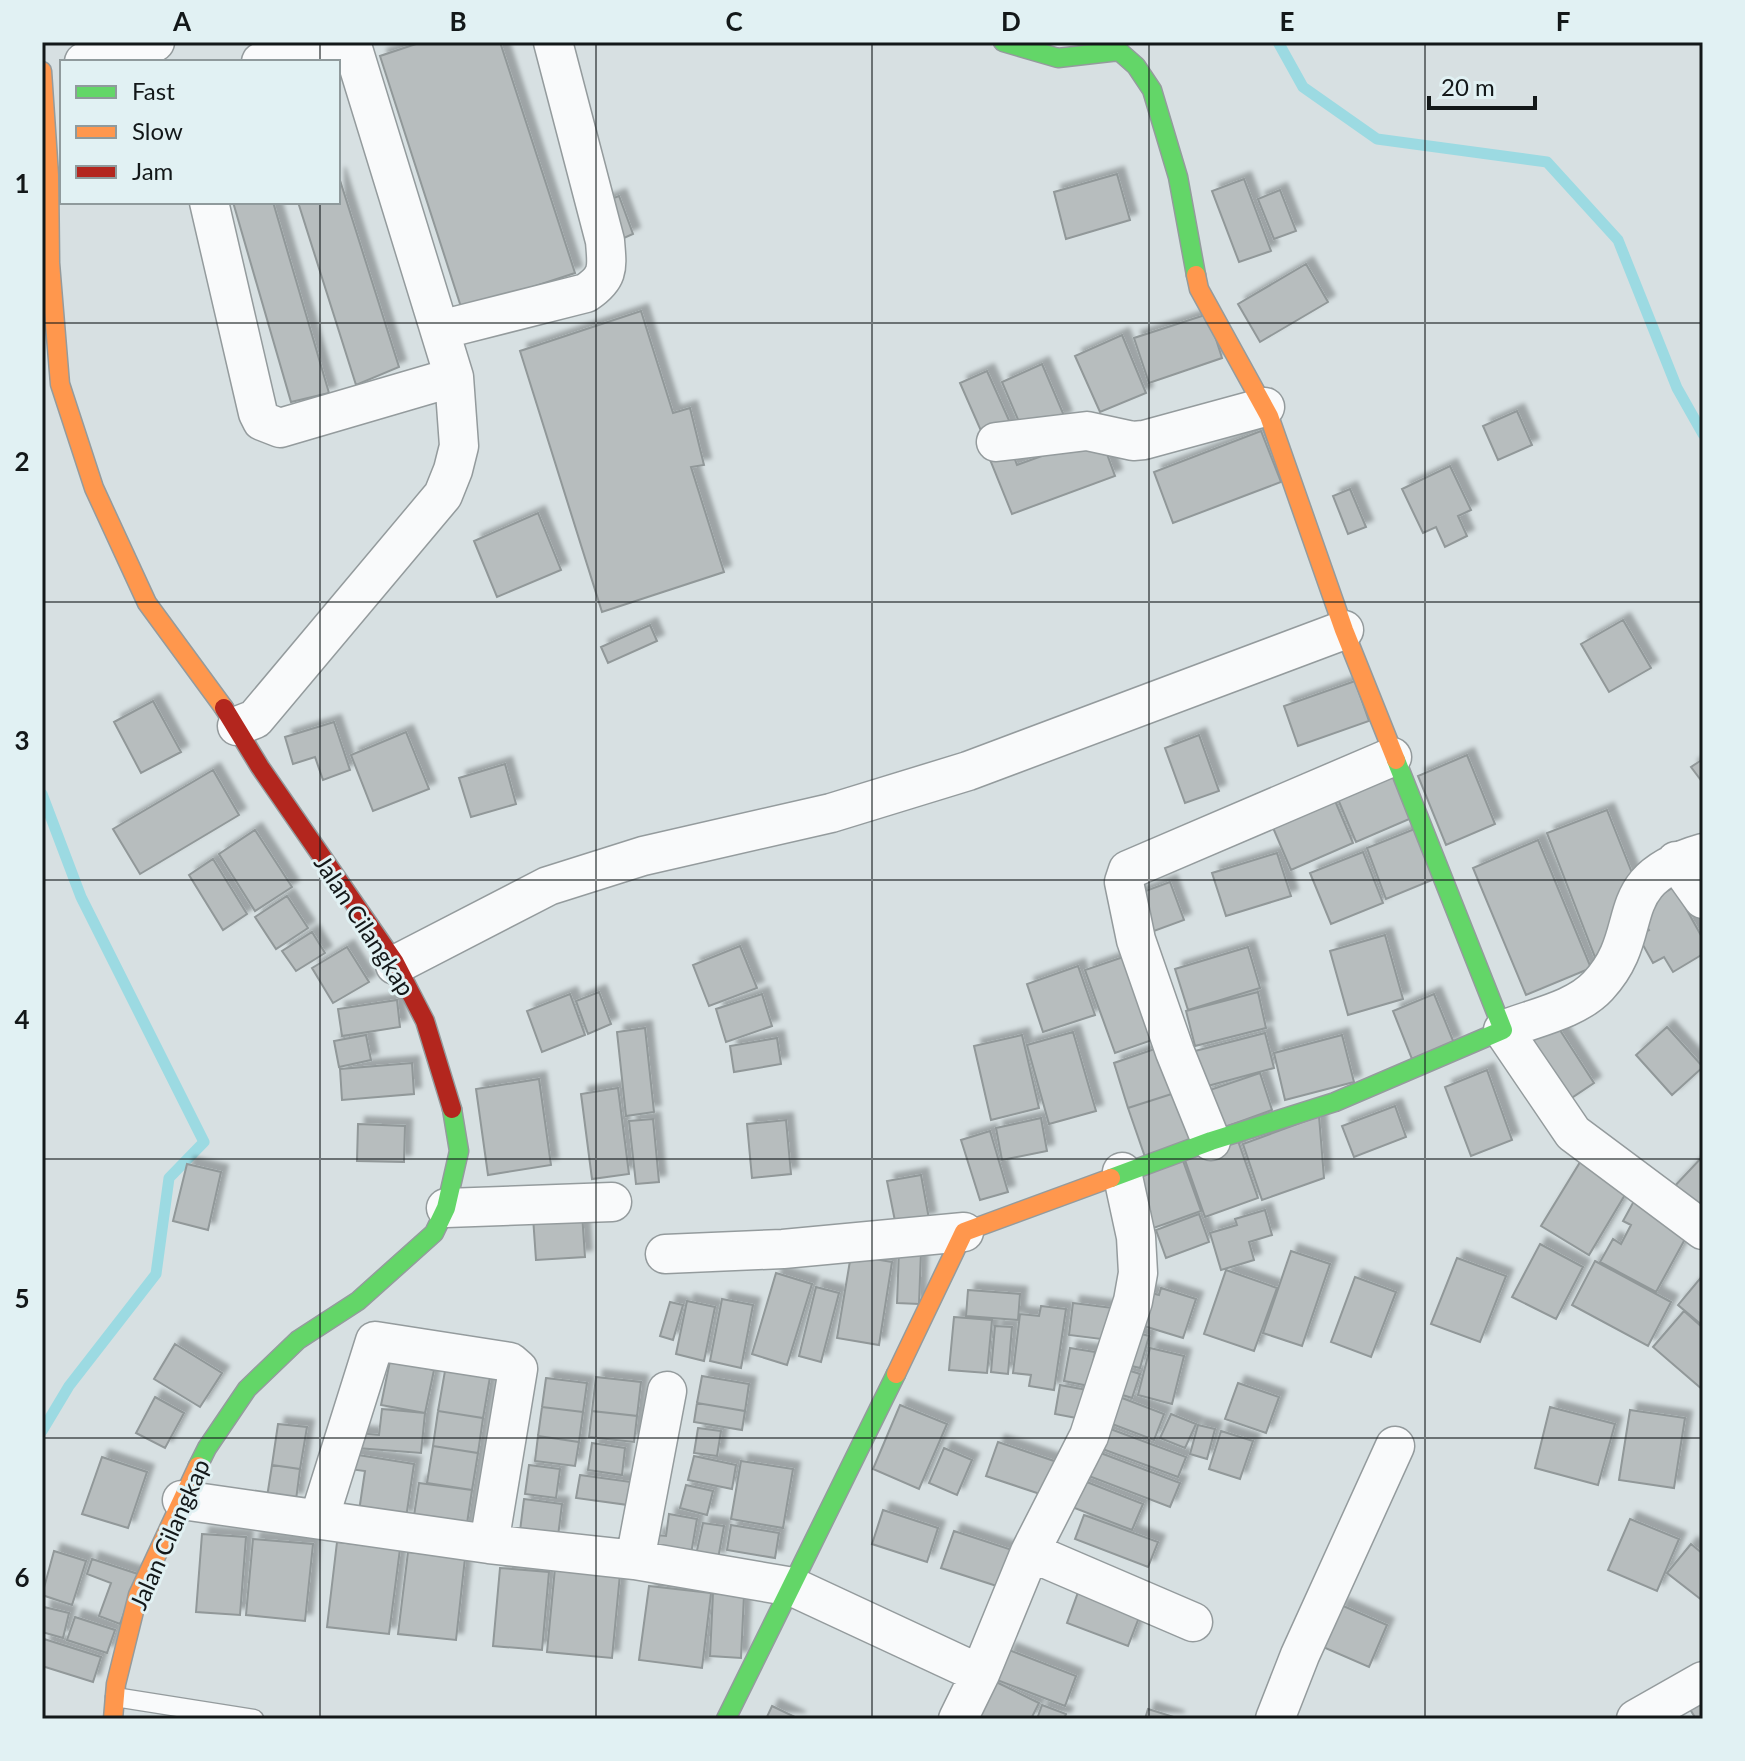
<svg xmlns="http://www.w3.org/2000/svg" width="1745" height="1761" font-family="Lato,sans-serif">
  <defs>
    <filter id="shadow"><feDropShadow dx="7" dy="-7" stdDeviation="2" flood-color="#0004"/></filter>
  </defs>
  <rect width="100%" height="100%" fill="#d7e0e2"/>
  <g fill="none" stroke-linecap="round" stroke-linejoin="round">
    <path stroke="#9cdae2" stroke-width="11" d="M1278 42 1303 87 1377 139 1547 162 1618 240 1677 388 1703 434
      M42 794 81 897 204 1142 169 1178 156 1274 69 1386 42 1431"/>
  </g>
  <path fill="#b7bdbe" stroke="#919899" stroke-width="2" filter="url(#shadow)" d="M416 42H500L575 273 462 310 380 56 416 44Z
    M338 174 399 367 356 385 298 202H338Z
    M1117 174 1130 220 1066 239 1054 192Z
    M1244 179 1271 251 1239 262 1212 191Z
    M1280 190 1296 231 1274 239 1258 199Z
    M619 196 633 234 615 242 600 203Z
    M233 202H273L329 393 291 402Z
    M1306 264 1328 302 1260 342 1238 304Z
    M641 311 673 413 690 408 704 465 691 467 724 572 602 612 520 351Z
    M1208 314 1222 358 1149 383 1134 338Z
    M1122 335 1146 393 1100 412 1075 356Z
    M1042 364 1065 418 1025 436 1002 382Z
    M987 371 1012 427 985 440 960 383Z
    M1517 411 1532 445 1498 460 1483 426Z
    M1261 431 1281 482 1173 523 1154 472Z
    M1100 435 1115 476 1012 514 989 457 1011 449 1017 465Z
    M1450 466 1471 510 1458 516 1467 536 1445 547 1436 527 1423 533 1402 489Z
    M1350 489 1366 527 1348 534 1333 496Z
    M538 513 561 570 497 597 474 541Z
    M1623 620 1651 668 1609 692 1581 644Z
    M650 625 657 641 608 663 601 647Z
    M1355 681 1369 721 1298 746 1284 706Z
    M153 701 181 752 141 773 114 722Z
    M334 722 350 770 323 780 315 757 293 764 285 737Z
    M406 732 429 789 373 811 351 755Z
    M1199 735 1219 791 1185 803 1165 748Z
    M1467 755 1495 824 1446 845 1418 776Z
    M1703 759V783L1691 767Z
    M505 764 516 804 471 817 459 778Z
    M1394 767 1414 817 1356 842 1335 792Z
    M213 770 239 815 140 874 113 829Z
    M1330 789 1353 843 1291 870 1268 816Z
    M1607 810 1634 878 1613 947 1595 957 1547 833Z
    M1417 828 1437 878 1386 899 1367 848Z
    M255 830 292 887 255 911 219 854Z
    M1538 840 1591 968 1526 995 1473 868Z
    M1363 852 1383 903 1331 924 1310 873Z
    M1277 853 1291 896 1226 916 1212 873Z
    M213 859 247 914 223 930 189 875Z
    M1170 882 1184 920 1143 935 1129 897Z
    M1674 887 1703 939V954L1673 972 1664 957 1653 963 1638 936 1649 930 1636 908Z
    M287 896 308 928 276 949 255 917Z
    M312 932 325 953 296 971 282 951Z
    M1385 935 1403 999 1348 1015 1330 951Z
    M740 946 757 988 709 1006 693 965Z
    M347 947 369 982 333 1003 312 968Z
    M1248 947 1260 988 1188 1010 1175 969Z
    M1129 955 1158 1038 1115 1053 1085 970Z
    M1078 966 1095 1015 1043 1032 1027 984Z
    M599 992 611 1024 588 1034 576 1001Z
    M1258 992 1266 1028 1195 1046 1186 1011Z
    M570 994 585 1035 542 1052 527 1011Z
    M762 994 772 1026 726 1042 716 1009Z
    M1434 994 1454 1043 1412 1059 1393 1011Z
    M397 1000 400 1027 342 1036 338 1009Z
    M1556 1024 1594 1083 1567 1101 1528 1043Z
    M1667 1027 1703 1067 1672 1095 1636 1055Z
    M645 1028 654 1112 626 1116 617 1032Z
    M1073 1032 1096 1111 1049 1124 1027 1045Z
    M1265 1033 1274 1068 1204 1087 1195 1051Z
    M366 1035 371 1060 339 1067 334 1041Z
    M1022 1035 1039 1108 991 1120 974 1046Z
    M1342 1035 1354 1082 1285 1100 1274 1053Z
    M777 1038 781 1064 734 1072 730 1046Z
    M1169 1044 1184 1090 1128 1108 1114 1063Z
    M412 1063 414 1094 342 1100 340 1069Z
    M1487 1070 1512 1140 1471 1156 1445 1087Z
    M1260 1073 1272 1110 1217 1130 1204 1092Z
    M539 1079 551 1165 488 1175 476 1089Z
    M618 1088 629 1174 592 1179 581 1094Z
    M1184 1090 1200 1138 1145 1157 1128 1108Z
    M1395 1106 1406 1137 1354 1157 1342 1126Z
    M1319 1116 1324 1178 1262 1200 1243 1144Z
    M1041 1118 1047 1151 1002 1160 996 1128Z
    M653 1119 659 1182 636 1184 629 1121Z
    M786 1120 791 1174 752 1178 747 1124Z
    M358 1124 405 1126 404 1162 357 1161Z
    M990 1131 1008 1192 980 1200 961 1140Z
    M1238 1141 1258 1198 1205 1217 1185 1160Z
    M1703 1156V1220L1671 1190Z
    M1182 1158 1201 1211 1148 1230 1130 1178Z
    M1582 1159 1629 1188 1589 1255 1541 1226Z
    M187 1164 221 1172 208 1230 173 1221Z
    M921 1175 929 1219 896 1226 887 1181Z
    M1634 1201 1690 1230 1656 1292 1600 1262 1613 1239 1621 1244 1631 1225 1623 1221Z
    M1265 1210 1272 1235 1249 1242 1254 1260 1221 1270 1210 1233 1237 1225 1235 1219Z
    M582 1213 585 1257 536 1260 533 1217Z
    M1199 1214 1209 1242 1166 1258 1156 1230Z
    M1540 1244 1583 1267 1556 1319 1512 1297Z
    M899 1250 921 1251 919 1304 897 1303Z
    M1291 1251 1330 1264 1302 1346 1263 1333Z
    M851 1255 892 1262 879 1345 837 1338Z
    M1457 1258 1506 1276 1480 1342 1431 1324Z
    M1595 1261 1671 1302 1648 1346 1572 1305Z
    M1226 1270 1277 1288 1254 1351 1204 1334Z
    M776 1273 812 1284 787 1365 752 1354Z
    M1703 1275V1326L1678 1305Z
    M1355 1277 1396 1292 1371 1357 1331 1342Z
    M816 1287 839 1293 821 1362 799 1356Z
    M1161 1288 1196 1299 1183 1338 1134 1323 1144 1291 1159 1295Z
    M968 1290 1020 1294 1018 1320 966 1316Z
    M722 1299 753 1305 741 1368 710 1361Z
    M687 1301 715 1307 704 1361 676 1354Z
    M670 1302 683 1305 673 1340 660 1336Z
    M1073 1303 1113 1308 1109 1340 1069 1335Z
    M1041 1306 1066 1309 1054 1390 1029 1386 1031 1375 1013 1373 1020 1314 1039 1316Z
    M1684 1311 1703 1328V1390L1653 1347Z
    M954 1317 992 1320 987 1373 949 1370Z
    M995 1326 1012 1327 1008 1374 991 1372Z
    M1127 1330 1149 1336 1140 1368 1119 1363Z
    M175 1344 222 1373 200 1407 154 1379Z
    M1070 1348 1095 1352 1089 1386 1064 1381Z
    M1150 1348 1184 1356 1172 1404 1138 1395Z
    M390 1361 434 1370 425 1413 381 1405Z
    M446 1365 491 1371 483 1418 438 1411Z
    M1118 1367 1140 1374 1132 1398 1110 1391Z
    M702 1376 749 1384 745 1411 697 1403Z
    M596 1377 641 1382 637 1416 592 1411Z
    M546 1378 587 1383 583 1412 542 1407Z
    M1238 1383 1279 1397 1266 1433 1225 1419Z
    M1060 1385 1087 1390 1082 1419 1055 1414Z
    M1109 1393 1164 1414 1154 1440 1099 1419Z
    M155 1397 184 1413 165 1448 136 1433Z
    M697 1403 745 1411 742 1430 694 1422Z
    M900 1405 947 1424 919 1489 873 1469Z
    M542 1407 583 1412 579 1442 538 1436Z
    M1550 1407 1615 1424 1598 1485 1535 1468Z
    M382 1409 425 1413 421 1453 357 1448 358 1433 379 1435Z
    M1630 1410 1685 1418 1674 1488 1619 1480Z
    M438 1411 483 1418 478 1453 433 1446Z
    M592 1411 637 1416 634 1442 589 1437Z
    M1171 1414 1196 1424 1185 1448 1160 1438Z
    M278 1424 307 1427 300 1469 272 1465Z
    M1198 1425 1215 1429 1207 1459 1190 1454Z
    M1105 1427 1186 1457 1178 1477 1097 1447Z
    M698 1428 721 1431 717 1456 694 1453Z
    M1221 1431 1253 1441 1240 1479 1209 1469Z
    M538 1436 579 1442 575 1466 535 1461Z
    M998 1442 1063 1464 1052 1498 986 1476Z
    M592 1443 625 1448 622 1475 588 1470Z
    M433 1446 478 1453 472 1490 427 1483Z
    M944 1448 972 1460 957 1495 929 1483Z
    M1090 1449 1180 1483 1170 1507 1081 1473Z
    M352 1454 414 1464 406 1518 359 1511 365 1471 349 1469Z
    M694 1456 736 1465 732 1489 688 1480Z
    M102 1457 147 1472 128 1528 82 1514Z
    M741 1461 793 1469 783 1528 731 1519Z
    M272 1465 300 1469 296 1500 267 1497Z
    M529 1465 560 1469 556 1498 525 1494Z
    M580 1475 631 1482 628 1505 576 1498Z
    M1074 1477 1143 1504 1132 1530 1064 1504Z
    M419 1483 472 1490 466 1530 413 1522Z
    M686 1485 713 1491 707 1515 680 1508Z
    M524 1499 562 1504 558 1536 520 1531Z
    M883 1510 938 1528 927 1562 872 1544Z
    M669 1514 697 1519 691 1554 654 1550 656 1535 666 1536Z
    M1084 1515 1158 1542 1148 1567 1075 1539Z
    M1630 1519 1679 1539 1657 1591 1608 1570Z
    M703 1523 724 1526 718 1559 696 1555Z
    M731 1525 779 1533 775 1558 727 1550Z
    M954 1531 1021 1553 1009 1590 941 1568Z
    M202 1534 246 1537 240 1615 196 1612Z
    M253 1539 313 1544 305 1621 246 1615Z
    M337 1542 400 1549 389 1634 327 1627Z
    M1691 1544 1703 1554V1601L1667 1573Z
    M54 1551 86 1561 72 1605 42 1595Z
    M408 1552 465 1558 456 1640 398 1634Z
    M92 1559 138 1574 120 1624 99 1616 111 1583 87 1574Z
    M500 1568 549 1572 542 1650 493 1646Z
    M555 1568 620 1574 612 1658 547 1652Z
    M1081 1584 1143 1607 1128 1646 1067 1623Z
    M649 1586 711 1593 702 1668 639 1660Z
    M713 1593 744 1595 741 1658 710 1656Z
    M1341 1605 1387 1625 1369 1667 1323 1647Z
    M44 1607 69 1613 63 1638 42 1632Z
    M75 1617 115 1630 107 1653 67 1640Z
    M44 1639 101 1657 93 1682 42 1666Z
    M1009 1650 1076 1676 1065 1706 997 1680Z
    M990 1679 1039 1703 1031 1719H970Z
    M1703 1697V1719H1696L1688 1706Z
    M1042 1705 1066 1714 1064 1719H1037Z
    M772 1706 799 1719H766Z
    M1148 1709 1177 1718V1719H1145Z"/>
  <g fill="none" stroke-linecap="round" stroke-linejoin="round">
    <defs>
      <path id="lane" d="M115 1697 254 1719"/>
      <path id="street" d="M84 62 155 42
        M261 62 333 42
        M209 202 258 413 262 421 280 428 454 377
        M440 330 586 293C610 277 607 267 605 241L553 42
        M996 442 1087 431 1133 441 1144 440 1265 407
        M237 726 255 719 443 495 453 470 459 446 454 377 351 42
        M1703 853C1605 881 1650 930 1598 986 1576 1010 1533 1018 1503 1030L1573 1133 1703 1230
        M1676 861 1703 899
        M395 965 548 886 643 856 831 813 968 771 1344 630
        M1211 1141 1175 1052 1136 940 1124 882 1128 870 1392 757
        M446 1208 612 1202
        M665 1254 783 1249 964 1232
        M182 1500 489 1544 635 1560 793 1587 980 1674
        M319 1519 375 1341 510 1362 518 1369 489 1544
        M1030 1552 1193 1622
        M635 1560 667 1391
        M958 1719 980 1674 1030 1552 1089 1436 1133 1301 1138 1273 1136 1237 1122 1172
        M1275 1719 1300 1655 1395 1446
        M1636 1719 1703 1681"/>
      <path id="fast" d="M1003 42 1058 58 1119 51 1136 66 1152 90 1178 177 1196 275
        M1111 1178 1211 1141 1335 1102 1503 1030 1396 760
        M198 1466 207 1448 247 1389 298 1340 358 1301 434 1233 446 1208 459 1151 452 1109
        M726 1719 896 1374"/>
      <path id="slow" d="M42 71 49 175 50 263 60 384 94 488 147 603 224 708
        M1196 275 1199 289 1269 416 1344 630 1396 760
        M896 1374 964 1232 1111 1178
        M113 1719 116 1684 138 1595 198 1466"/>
      <path id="jam" d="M224 708 260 767 394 961 425 1021 452 1109"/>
    </defs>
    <use href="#lane" stroke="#949b9d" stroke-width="21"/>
    <use href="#street" stroke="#949b9d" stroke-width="41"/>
    <use href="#fast" stroke="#949b9d" stroke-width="21"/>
    <use href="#slow" stroke="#949b9d" stroke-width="21"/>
    <use href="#jam" stroke="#949b9d" stroke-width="21"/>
    <use href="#lane" stroke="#f9fafb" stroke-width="18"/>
    <use href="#street" stroke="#f9fafb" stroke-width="38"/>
    <use href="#fast" stroke="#63d668" stroke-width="18"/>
    <use href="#slow" stroke="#ff974d" stroke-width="18"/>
    <use href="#jam" stroke="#b3261e" stroke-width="18"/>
  </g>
  <path fill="none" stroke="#131819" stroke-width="2" stroke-opacity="0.55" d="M320 42V62M596 42V1719M872 42V1719M1149 42V1719M1425 42V1719M320 202V1719M42 323H1703M42 602H1703M42 880H1703M42 1159H1703M42 1438H1703"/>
  <g text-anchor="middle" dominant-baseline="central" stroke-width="6" stroke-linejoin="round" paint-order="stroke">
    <g font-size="24" fill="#131819" stroke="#e1f1f3">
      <text transform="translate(365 925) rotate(57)">Jalan Cilangkap</text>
      <text transform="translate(169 1534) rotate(-66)">Jalan Cilangkap</text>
    </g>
  </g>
  <rect width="1745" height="1761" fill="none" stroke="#e1f1f3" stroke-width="88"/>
  <rect x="60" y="60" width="280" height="144" fill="#e1f1f3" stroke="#8f9a9c" stroke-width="2"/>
  <rect x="76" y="86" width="40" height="12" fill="#63d668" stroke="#8f9a9c" stroke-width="2"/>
  <text x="132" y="100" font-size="24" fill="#131819">Fast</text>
  <rect x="76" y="126" width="40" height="12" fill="#ff974d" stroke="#8f9a9c" stroke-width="2"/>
  <text x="132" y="140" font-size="24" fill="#131819">Slow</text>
  <rect x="76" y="166" width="40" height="12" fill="#b3261e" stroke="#8f9a9c" stroke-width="2"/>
  <text x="132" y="180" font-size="24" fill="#131819">Jam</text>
  <path d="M1429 96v12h106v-12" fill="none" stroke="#131819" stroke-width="4"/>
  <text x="1441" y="96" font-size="24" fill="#131819" stroke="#e1f1f3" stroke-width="6" paint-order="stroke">20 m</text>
  <rect x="44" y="44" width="1657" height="1673" fill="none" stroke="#131819" stroke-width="3"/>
  <g font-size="26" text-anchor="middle" font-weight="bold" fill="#131819">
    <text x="182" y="31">A</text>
    <text x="458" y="31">B</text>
    <text x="734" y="31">C</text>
    <text x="1011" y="31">D</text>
    <text x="1287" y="31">E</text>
    <text x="1563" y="31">F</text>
    <text x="22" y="193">1</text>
    <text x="22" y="471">2</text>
    <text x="22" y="750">3</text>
    <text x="22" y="1029">4</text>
    <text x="22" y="1308">5</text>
    <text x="22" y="1587">6</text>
  </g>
</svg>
